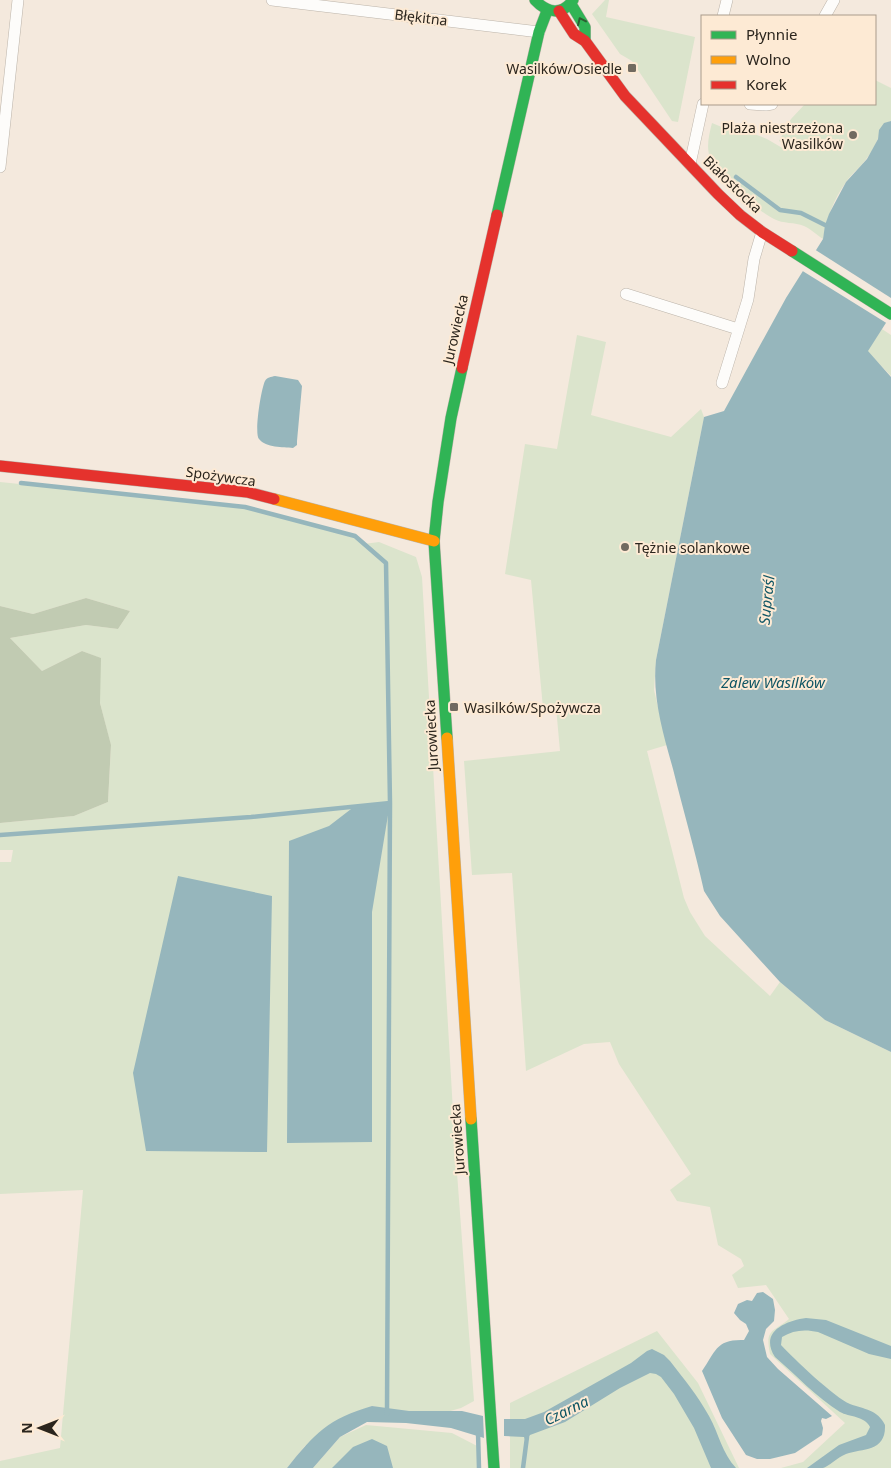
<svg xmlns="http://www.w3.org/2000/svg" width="891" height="1468" font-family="'Noto Sans',sans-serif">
  <rect width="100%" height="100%" fill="#f4e9dd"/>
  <path fill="#dbe4cc" d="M605 0H609L606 17 695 37 678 122 672 121 632 61 620 54 592 14Z
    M875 80 891 88V121C877 126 882 131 877 141 874 147 871 153 867 158 861 167 852 173 846 182 834 199 826 219 823 239 817 235 811 229 804 226 795 222 783 224 774 219 755 209 717 178 710 158 706 146 709 135 712 123L741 135 744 130 767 139 784 149 786 146 779 141 791 119 805 104H875Z
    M882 329 891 335V376L867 351Z
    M577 335 606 342 591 415 671 437 701 409 704 417 656 660 654 690 667 745 647 751 684 898 690 912 705 936 770 996 780 982 825 1020 891 1052V1468H781L803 1462 845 1423 770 1354C765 1329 772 1333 789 1319L766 1285 738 1288 732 1275 744 1266 741 1259 718 1245 710 1207 677 1201 670 1190 691 1174 619 1064 610 1042 584 1044 526 1071 512 873 472 875 464 761 560 751 556 707 543 708 531 580 505 574 525 444 557 449Z
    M0 482 245 507 355 536 364 544 379 542 416 557 422 577 455 1146 474 1401 461 1408 422 1419 372 1406 305 1446 287 1468H0V1461L60 1448 83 1190 0 1194V862H11L13 850H0V823L74 816 108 802 111 746 100 703V658L82 651 42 671 10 638 86 625 118 629 130 611 86 598 33 614 0 606Z
    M657 1331 698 1383 739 1468H510V1403Z
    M366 1425 452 1433 479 1447V1468H313L340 1437Z"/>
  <path fill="#c1cbb2" d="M86 598 130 611 118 629 86 625 10 638 42 671 82 651 101 658 100 703 111 745 108 802 74 816 0 823V606L33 614Z"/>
  <path fill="#96b6bc" d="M891 121V315L868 351 891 377V1052L825 1020 780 982 720 916 704 891C695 850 683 810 673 769 663 733 652 697 656 660L704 417 724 411 786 298 823 239 825 225 829 214 846 182 867 159 878 139 879 130 884 123Z
    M275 376 298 380 302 386 297 441V445L293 448C283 447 266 448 259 439 254 434 261 389 265 381 267 377 271 377 275 376Z
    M390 803 372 912V1142L287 1143 289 841 329 826 355 806Z
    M178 876 272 896 267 1152 146 1151 133 1073Z
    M763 1292 773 1299 775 1310 774 1321 766 1329 763 1340 767 1357 778 1369 832 1416 826 1419 822 1418 821 1421 823 1428 822 1435 795 1453 770 1459H757L746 1455 722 1418 702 1371C716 1351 716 1339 744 1340L749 1331 746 1324 740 1320 734 1313 738 1304 747 1300 752 1301 757 1293Z
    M806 1318 826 1320 891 1346V1359L869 1354 818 1332C805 1329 793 1330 782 1337L781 1345C793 1358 835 1398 850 1404 864 1409 878 1410 885 1425 886 1452 863 1448 846 1454 838 1457 828 1467 823 1468 818 1468 812 1468 807 1468L839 1445 866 1435 870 1427C865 1416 849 1417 840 1412 816 1397 796 1375 775 1357 759 1332 785 1321 806 1318Z
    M652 1349 664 1355 670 1361C684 1379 698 1396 709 1416 719 1434 722 1453 736 1468H711L694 1428 674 1394 661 1377 656 1374 650 1373 620 1388 565 1422 530 1435 526 1442 524 1437 504 1436V1419H525L544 1412 631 1363 647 1351Z
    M372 1406 409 1411H462L483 1416 484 1438 451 1428 406 1423 367 1422 340 1437 313 1468H287C315 1433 328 1419 372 1406Z
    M372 1439 387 1446 393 1468H332L353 1447Z"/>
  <path fill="#f4e9dd" d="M814 249 891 298V319L888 324 801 270Z"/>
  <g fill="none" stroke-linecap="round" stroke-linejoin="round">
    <path stroke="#96b6bc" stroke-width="4.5" d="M736 177 780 210 801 213 825 225
      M21 483 245 507 355 536 386 563 390 803 387 1414
      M0 835 251 817 390 803
      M478 1432 479 1468
      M523 1468 527 1437"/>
    <defs>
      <path id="street" d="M272 0 539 32
        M723 16 727 0
        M825 16 834 0
        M750 104 766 105 772 104
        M690 164 703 104
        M0 167 18 0
        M626 294 738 329
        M722 383 748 299 754 259 762 232"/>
      <path id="fast" d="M535 0C547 13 562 16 573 0
        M571 4 585 27V41
        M497 215 539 32 547 11
        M792 251 891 314
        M447 738 434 541 438 502 451 418 462 368
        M471 1119 494 1468"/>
      <path id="slow" d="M274 499 434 541
        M447 738 471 1119"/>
      <path id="jam" d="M559 11 574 34 585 41 625 96 718 194 740 215 762 232 792 251
        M462 368 497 215
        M0 466 247 492 274 499"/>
    </defs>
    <use href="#street" stroke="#bcb4aa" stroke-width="12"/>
    <use href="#fast" stroke="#bcb4aa" stroke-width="12"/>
    <use href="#slow" stroke="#bcb4aa" stroke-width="12"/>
    <use href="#jam" stroke="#bcb4aa" stroke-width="12"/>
    <use href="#street" stroke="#fdfcfa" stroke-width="11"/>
    <use href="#fast" stroke="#30b455" stroke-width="11"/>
    <use href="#slow" stroke="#ff9f0a" stroke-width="11"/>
    <use href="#jam" stroke="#e5322d" stroke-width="11"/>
  </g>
  <defs><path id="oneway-chevron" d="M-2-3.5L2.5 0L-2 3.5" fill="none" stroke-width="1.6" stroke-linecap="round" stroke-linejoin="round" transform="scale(1.25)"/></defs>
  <use stroke="#2d5e33" href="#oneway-chevron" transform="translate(581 21) rotate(-115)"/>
  <g fill="#716a60" stroke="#fdead4" stroke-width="2">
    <rect x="627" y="63" width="10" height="10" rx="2.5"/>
    <circle cx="853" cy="135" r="5"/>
    <circle cx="625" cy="547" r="5"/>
    <rect x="449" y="702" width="10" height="10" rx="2.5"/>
  </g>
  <g text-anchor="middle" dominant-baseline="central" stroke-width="4" stroke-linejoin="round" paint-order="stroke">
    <g font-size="14" fill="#2b251d" stroke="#fdead4">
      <text transform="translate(421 17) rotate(7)">Błękitna</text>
      <text transform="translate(733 184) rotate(44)">Białostocka</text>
      <text transform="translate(455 329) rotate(-77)">Jurowiecka</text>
      <text transform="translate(221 476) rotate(8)">Spożywcza</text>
      <text transform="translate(431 735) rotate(-93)">Jurowiecka</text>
      <text transform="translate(457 1139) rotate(-94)">Jurowiecka</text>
    </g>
    <g font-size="14" fill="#2b251d" stroke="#fdead4" text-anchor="end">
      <text x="622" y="68">Wasilków/Osiedle</text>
      <text x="843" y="127">Plaża niestrzeżona<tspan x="843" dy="16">Wasilków</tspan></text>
      <text x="635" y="547" text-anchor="start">Tężnie solankowe</text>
      <text x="464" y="707" text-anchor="start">Wasilków/Spożywcza</text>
    </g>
    <g font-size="15" font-style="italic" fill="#0e5564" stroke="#fdead4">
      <text transform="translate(766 600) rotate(-84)">Supraśl</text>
      <text x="773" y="682">Zalew Wasilków</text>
      <text transform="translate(566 1410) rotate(-26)">Czarna</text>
    </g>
  </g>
  <rect x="701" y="15" width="175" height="90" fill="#fdead4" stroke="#a99b8b"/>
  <rect x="711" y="31" width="25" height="8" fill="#30b455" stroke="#a99b8b"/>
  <text x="746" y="40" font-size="15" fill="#2b251d">Płynnie</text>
  <rect x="711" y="56" width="25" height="8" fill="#ff9f0a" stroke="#a99b8b"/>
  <text x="746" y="65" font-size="15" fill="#2b251d">Wolno</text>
  <rect x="711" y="81" width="25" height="8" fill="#e5322d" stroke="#a99b8b"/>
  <text x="746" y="90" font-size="15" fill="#2b251d">Korek</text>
  <g transform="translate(40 1428) rotate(270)" stroke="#fdead4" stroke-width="4" paint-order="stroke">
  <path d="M0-4L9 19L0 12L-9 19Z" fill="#2b251d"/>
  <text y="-8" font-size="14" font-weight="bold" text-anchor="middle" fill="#2b251d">N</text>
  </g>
</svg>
